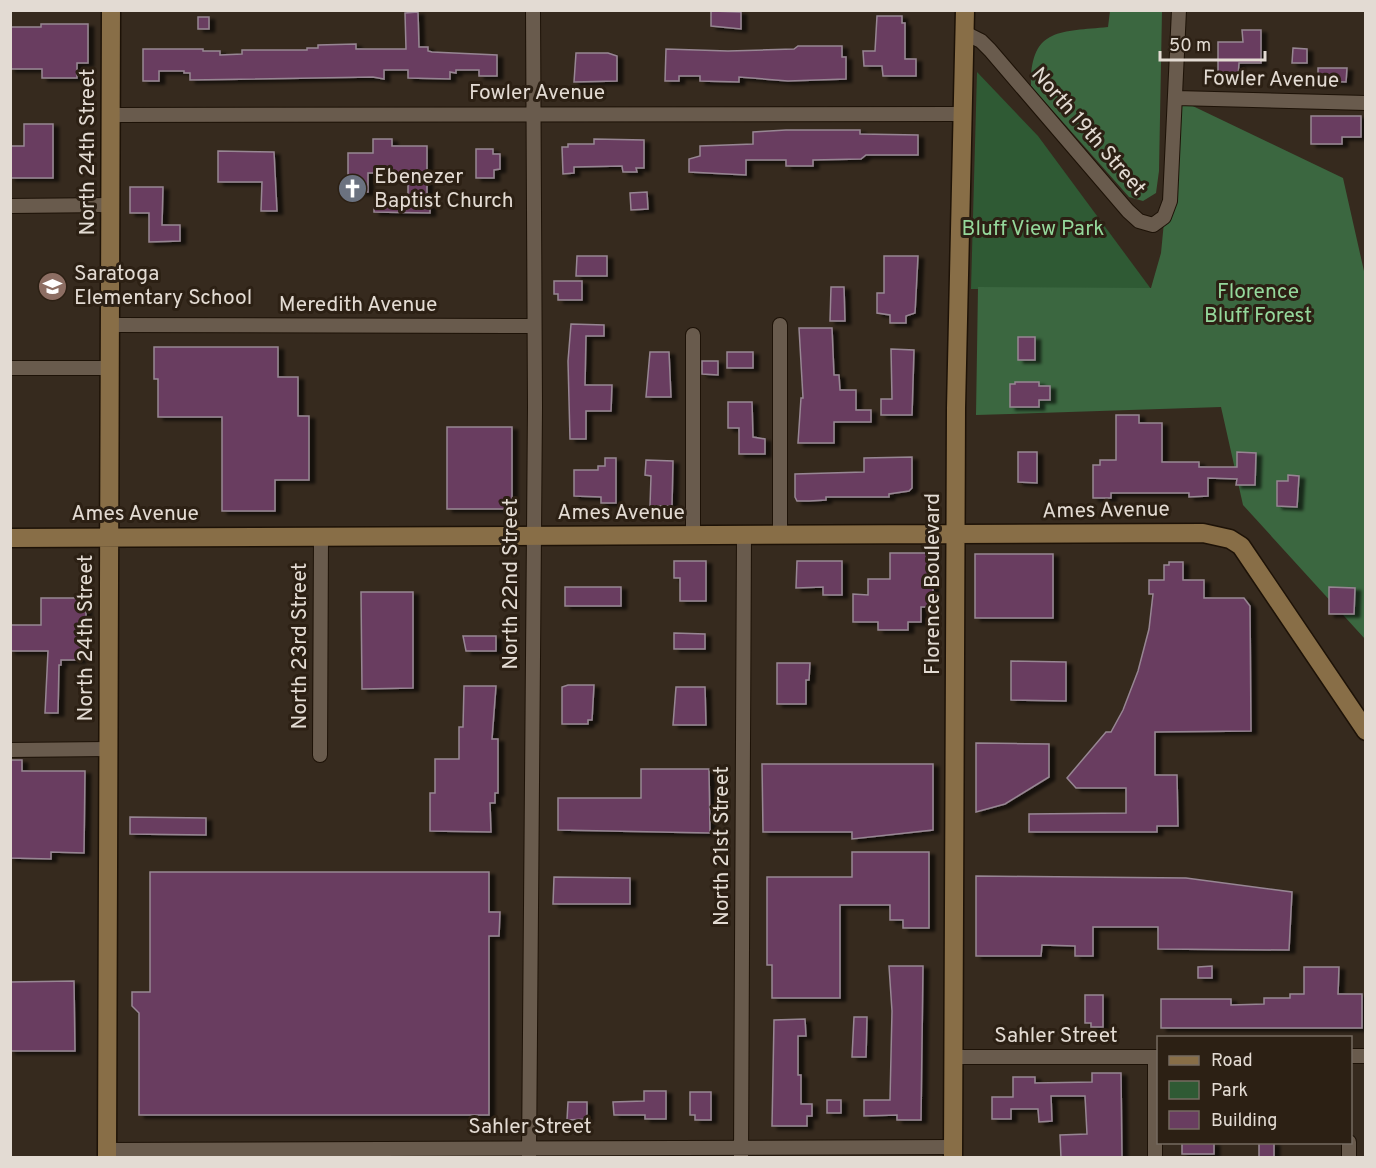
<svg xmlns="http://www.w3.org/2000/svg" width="1376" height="1168" font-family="Overpass,sans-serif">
  <defs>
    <filter id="shadow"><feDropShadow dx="5.5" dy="3" stdDeviation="1.5" flood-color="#0009"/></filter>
  </defs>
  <rect width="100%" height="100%" fill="#362a1e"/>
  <path fill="#2f5a34" d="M977 72 1038 136 1151 289H971Z"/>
  <path fill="#3b6740" d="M1110 11H1162L1159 171 1156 193 1143 201 1129 197 1031 86C1030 27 1061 32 1108 27Z
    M1176 98 1343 178 1366 280 1365 639 1243 505 1221 407 976 415 978 287 1151 288 1161 253Z"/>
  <path fill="#693d60" stroke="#978693" stroke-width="1.5" filter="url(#shadow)" d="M711 11 741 12V29L711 26Z
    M418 12 419 47H428V51L432 52 497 55V76H479V70H456V73L450 72V79L408 78V70H384V79L373 77 190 80V73H184V71H159V81H143V49H203V51H220V55L242 54V50H307V48H318V45L356 44V49H406L405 13Z
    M877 16H902V23H905V59H916V76H883L882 66H864L863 51H875Z
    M198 17H209V29H198Z
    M41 24H88V63H77V78H42V69H10V27H41Z
    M1242 30H1261V63H1239L1238 77 1218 76V42H1243Z
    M798 46H842V57H846V79L788 81 739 77V82L700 81V76H679V81H665L666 49 728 51 794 49Z
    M1293 48 1307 49V63H1292Z
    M576 53H608L617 56V81L574 82Z
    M1318 68H1347L1346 82 1318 81Z
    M1311 116H1361V137H1342V144H1311Z
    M24 124H53V178H10V146H24Z
    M786 130H860V134L918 135V155H866L861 159 813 160V166H786V160H746V175L689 172V159L700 156V146L753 144V132Z
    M373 139H392V146H427V199H430V213L374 212V199H408V173H368V192H348V153H373Z
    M594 139 644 140V168H636L637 172H623L622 166 574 167V173L563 174 562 147H568V144H594Z
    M476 149H493V154H500V169L494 170V178H476Z
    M218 151 274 152 277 211H261L262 182H218Z
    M130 187H163L162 225H180V241L149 242V213H130Z
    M647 192 648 209 631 210 630 193Z
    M577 256H607V276H576Z
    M884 256H918L915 313 906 316V323H890V315L877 313V293H884Z
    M554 281H582V300H558V294H554Z
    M831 287H844L845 321H830Z
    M571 324 604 325V336H586L585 385H612L611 411H586V439H570L568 361Z
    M799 328H832L834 375H839L840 390H856V410H871V422H834V443H798L801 398H803Z
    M1018 337H1035V360H1018Z
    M154 347H278V377H298V416H309V480H275V511H222V417H158V379H154Z
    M891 349 914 350 912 415H881V399H892Z
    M650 352H669L671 397H646Z
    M727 352H753V368H727Z
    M702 361H718V375L702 374Z
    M1015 382H1039V386H1050V400H1039V407H1010V384H1015Z
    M728 402H752L753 437 765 439V454H739V428H728Z
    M1116 415H1139V423H1162V462H1199V467H1237V452L1256 453 1255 485H1236L1237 479 1208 478V496L1189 497V493H1111V498H1093V465H1100V460H1116Z
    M447 427H512V509H447Z
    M1018 452H1037V483L1018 482Z
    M912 457V488L909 491 889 494V497H826V500L809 501H797L795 497V474L864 472V458Z
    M605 458H616V503H601V497L574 496V470H598V466H605Z
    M646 460 673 461 672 506H650L651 476 645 475Z
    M1288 475 1299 476 1297 507 1277 506V481H1288Z
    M890 553H929L933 557V607H921V622H908V630H878V622H853V594L868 595V579H890Z
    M975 554H1053V618H975Z
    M674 561H706V601H680V578H674Z
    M797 561H842V595H823V587L796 588Z
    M1169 562H1183V580H1204V598H1244L1250 606 1251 731 1155 732V775H1177L1178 826H1157V832H1029V814L1126 813V788H1076L1067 778 1106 732H1111L1123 710 1138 671 1149 629 1153 594H1149V580H1164V565H1169Z
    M565 587H621V606H565Z
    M1329 587 1355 588 1354 614H1329Z
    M361 592H413V688L362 689Z
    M41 598H86V641H81L80 660H61V665H59L58 713H45L48 651H10V625H41Z
    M674 633 705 634V649H674Z
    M463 636H496V651H466Z
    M1011 661 1066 662V701L1011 700Z
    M777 663H810L809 680H806V704H777Z
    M568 685H594L592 720H588V724H562V687Z
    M464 686H496L492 739H498V793H495V803H490L491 832 430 831V793H435V759H459V727H463Z
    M676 687H705L706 725H673Z
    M976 743 1049 744V777L1005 804 976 812Z
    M10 760H22V771H85L84 853 51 852V859L10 858Z
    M762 764H933V830L852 839V832H763Z
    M641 769H709L710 833 558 830V798H641Z
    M130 817 206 818V835L130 834Z
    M852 852H929V928H903V920H890V905H840V998H772V965H767V877H852Z
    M150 872H489V912H500L499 936H489V1115H139V1013L132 1006V992H150Z
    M976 876 1186 878 1292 892 1289 950 1158 949V927H1093V956H1075V946L1042 945 1041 956H976Z
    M554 877 630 878V904H553Z
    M889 966H923L921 1120H897V1115L864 1116V1100H890L892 1011Z
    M1212 966V978H1198V967Z
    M1304 967H1339L1338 994H1362V1028H1161V999H1231V1005L1264 1004V998H1290V994H1304Z
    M74 981 75 1051H10V982Z
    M1085 995H1103V1027H1091V1023H1085Z
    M854 1017H867L866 1057H852Z
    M805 1019 806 1036H798V1075H801V1104H812V1116H807V1126H772L774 1020Z
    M1092 1073H1121L1122 1158H1061L1060 1135 1087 1134 1085 1096H1051L1052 1121 1039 1122 1038 1109H1011V1119H992V1097H1013V1077H1035V1083L1092 1082Z
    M644 1091H666V1119H645V1115H614L613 1102 644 1101Z
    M690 1092H711V1120H695V1115H690Z
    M827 1100H841V1113H827Z
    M568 1102H587V1119L567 1120Z
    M1182 1143H1214V1154H1182Z
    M1259 1143H1274V1158H1259Z"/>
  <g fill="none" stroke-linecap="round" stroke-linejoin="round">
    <defs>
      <path id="street" d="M965 33 981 41 990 50 1128 211 1139 221 1153 225 1164 217 1170 201 1179 10
        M1176 98 1366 103
        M111 115 963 114
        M10 206 110 205
        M110 325 534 326
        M10 368H109
        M780 535V325
        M693 536V335
        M10 750 108 749
        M320 755 321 536
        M1350 1056H1366
        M953 1057H1158
        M107 1150 953 1147
        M529 1158 535 407 533 10
        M741 1158 744 535
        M1155 1158V1057
        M1349 1158V1142"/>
      <path id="secondary" d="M10 538 1203 533 1230 539 1241 546 1366 731
        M107 1158 111 10
        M953 1158 956 408 965 10"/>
    </defs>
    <use href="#street" stroke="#1d1207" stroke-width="16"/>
    <use href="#secondary" stroke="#1d1207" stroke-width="21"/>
    <use href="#street" stroke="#695b4d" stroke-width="14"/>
    <use href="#secondary" stroke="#886e47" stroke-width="18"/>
  </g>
  <defs>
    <symbol id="church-disc" viewBox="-11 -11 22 22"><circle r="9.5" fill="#6b7280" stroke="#2c2014"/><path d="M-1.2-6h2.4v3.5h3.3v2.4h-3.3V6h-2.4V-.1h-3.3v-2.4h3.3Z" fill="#fff"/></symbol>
    <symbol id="school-disc" viewBox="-11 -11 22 22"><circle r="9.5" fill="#8d6e63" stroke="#2c2014"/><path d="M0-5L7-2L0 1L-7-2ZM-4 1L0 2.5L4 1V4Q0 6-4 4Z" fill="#fff"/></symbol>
  </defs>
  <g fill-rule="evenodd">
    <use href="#church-disc" x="336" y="172" width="33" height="33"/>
    <use href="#school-disc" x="36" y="270" width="33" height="33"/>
  </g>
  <g text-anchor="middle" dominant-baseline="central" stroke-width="6" stroke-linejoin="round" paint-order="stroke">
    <g font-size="21" fill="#e3dbd3" stroke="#2c2014">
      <text transform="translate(1271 80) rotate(1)">Fowler Avenue</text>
      <text x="537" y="93">Fowler Avenue</text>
      <text transform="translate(1088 132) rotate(49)">North 19th Street</text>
      <text transform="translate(88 152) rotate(-90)">North 24th Street</text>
      <text x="358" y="305">Meredith Avenue</text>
      <text transform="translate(1106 511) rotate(-1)">Ames Avenue</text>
      <text x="621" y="513">Ames Avenue</text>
      <text x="135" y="514">Ames Avenue</text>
      <text transform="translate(511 584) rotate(-90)">North 22nd Street</text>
      <text transform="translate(933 584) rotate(-90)">Florence Boulevard</text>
      <text transform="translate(86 638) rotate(-90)">North 24th Street</text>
      <text transform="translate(300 646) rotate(-90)">North 23rd Street</text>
      <text transform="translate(722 846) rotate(-90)">North 21st Street</text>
      <text x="1056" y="1036">Sahler Street</text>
      <text x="530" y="1127">Sahler Street</text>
    </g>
    <g font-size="21" fill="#e3dbd3" stroke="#2c2014" text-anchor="start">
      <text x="374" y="177">Ebenezer<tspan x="374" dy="24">Baptist Church</tspan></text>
      <text x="74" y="274">Saratoga<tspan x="74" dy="24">Elementary School</tspan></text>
    </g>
    <g font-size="21" fill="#95d89b" stroke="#2c2014">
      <text x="1033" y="229">Bluff View Park</text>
      <text x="1258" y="292">Florence<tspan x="1258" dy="24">Bluff Forest</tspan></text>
    </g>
  </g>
  <rect width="1376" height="1168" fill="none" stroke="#e3dbd3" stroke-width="24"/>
  <rect x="1157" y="1036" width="195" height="108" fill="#2c2014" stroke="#756b60" stroke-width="1.5"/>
  <rect x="1169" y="1056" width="30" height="9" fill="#886e47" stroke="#756b60" stroke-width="1.5"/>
  <text x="1211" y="1066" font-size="18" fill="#e3dbd3">Road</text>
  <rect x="1169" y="1081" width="30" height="18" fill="#2f5a34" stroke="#756b60" stroke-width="1.5"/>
  <text x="1211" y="1096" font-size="18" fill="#e3dbd3">Park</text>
  <rect x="1169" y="1111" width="30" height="18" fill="#693d60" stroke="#756b60" stroke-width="1.5"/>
  <text x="1211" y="1126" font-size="18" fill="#e3dbd3">Building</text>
  <path d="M1160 51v9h105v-9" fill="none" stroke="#e3dbd3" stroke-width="3"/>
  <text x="1169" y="51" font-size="18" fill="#e3dbd3" stroke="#2c2014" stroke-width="4.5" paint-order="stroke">50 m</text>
</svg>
